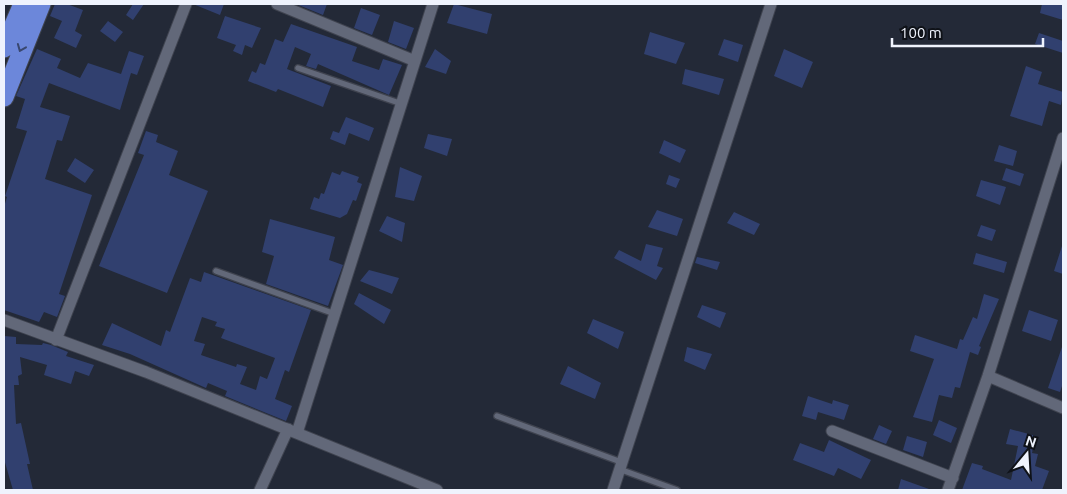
<svg xmlns="http://www.w3.org/2000/svg" width="1067" height="494" font-family="Ubuntu,sans-serif">
  <rect width="100%" height="100%" fill="#232937"/>
  <path fill="#31406f" fill-rule="evenodd" d="M55 4H67L83 10 75 31 82 35 76 48 54 38 62 21 50 16Z
    M133 4H144L133 20 126 15Z
    M193 4H224L220 15Z
    M296 4H327L323 15Z
    M454 4 492 14 487 34 447 23Z
    M1042 4H1063V20L1040 13Z
    M361 8 380 15 372 35 354 28Z
    M225 16 261 28 252 48 245 45 242 55 233 51 236 45 217 38Z
    M108 21 123 32 115 42 100 31Z
    M394 21 414 28 406 49 388 42Z
    M291 24 357 47 352 61 379 70 383 59 402 65 389 95 318 64 316 69 306 66 311 54 295 47 287 69 331 86 323 107 278 89 276 92 248 81 252 71 256 73 260 63 265 65 275 39 283 42Z
    M650 32 685 43 676 64 644 54Z
    M1039 33 1063 41V53L1035 44Z
    M724 39 743 45 738 62 718 55Z
    M37 49 61 59 57 68 80 78 88 63 121 74 129 51 144 56 137 75 131 73 120 110 49 83 40 107 70 116 62 141 57 140 45 179 92 195 59 294 65 296 57 317 44 312 39 322 4 310V207L7 197 5 196 27 131 16 128 25 99 16 96Z
    M435 49 451 61 446 74 425 67Z
    M784 49 813 62 802 88 774 76Z
    M1026 66 1042 72 1038 84 1063 92 1061 105 1049 101 1042 126 1010 116Z
    M685 69 724 79 719 95 682 84Z
    M346 117 374 128 369 141 349 133 345 145 330 139 333 131 339 133Z
    M146 131 158 135 156 142 178 151 169 175 208 191 167 293 99 266 144 155 138 153Z
    M428 134 452 139 447 156 424 148Z
    M664 140 686 150 680 163 659 153Z
    M999 145 1017 151 1013 166 994 161Z
    M75 158 94 170 85 183 67 171Z
    M400 167 422 176 414 201 395 197Z
    M1006 168 1024 174 1020 186 1002 180Z
    M342 171 359 177 357 182 362 184 356 201 353 200 347 214 340 218 310 209 314 197 319 199 321 193 324 194 332 172 340 175Z
    M669 175 680 179 676 188 666 184Z
    M981 180 1006 187 1000 205 976 196Z
    M657 210 683 219 677 236 648 227Z
    M734 212 760 224 754 235 727 223Z
    M387 216 405 223 402 242 379 231Z
    M270 219 335 237 329 260 343 265 328 306 266 284 274 256 262 252Z
    M981 225 996 230 992 241 977 236Z
    M646 244 663 248 657 266 663 268 656 280 614 258 619 250 641 261Z
    M1062 246H1063V274L1054 271Z
    M976 253 1007 262 1004 273 973 264Z
    M697 257 720 262 717 270 695 263Z
    M369 270 399 278 392 294 360 281Z
    M204 272 311 310 289 372 285 370 275 399 292 406 286 421 225 396 227 391 208 383 206 388 130 354 102 345 112 323 161 346 166 330 170 332 190 278 201 282ZM202 317 217 322 215 326 225 329 221 338 275 358 267 379 260 376 256 390 240 384 247 367 237 364 236 367 201 355 205 344 194 341Z
    M359 293 391 310 384 324 354 304Z
    M984 294 999 299 979 346 981 347 978 355 970 352 960 388 955 387 952 398 939 395 932 422 913 417 934 359 910 351 915 335 957 349 960 339 963 340 973 317 977 319Z
    M702 305 726 313 720 328 697 317Z
    M1029 310 1058 320 1051 341 1022 331Z
    M593 319 624 332 618 349 587 333Z
    M4 336 16 337V344L42 345 43 343 51 345 68 352 66 356 94 365 89 376 75 371 71 384 44 375 47 365 20 357 22 374 18 376 19 385H14L16 424 21 423 30 464H27L33 490H13L4 459Z
    M687 347 712 354 705 370 684 361Z
    M1062 347 1063 383 1060 392 1048 388Z
    M568 366 601 383 595 399 560 384Z
    M808 396 832 404 833 400 849 405 844 420 818 412 816 420 802 416Z
    M939 420 957 428 951 443 933 435Z
    M879 425 892 431 886 444 873 439Z
    M1010 429 1036 436 1032 453 1038 454 1035 466 1049 471 1042 490H962L972 463 983 466 982 469 1011 480 1018 446 1006 444Z
    M907 436 927 442 923 457 903 450Z
    M829 440 871 460 861 479 838 468 834 476 793 460 800 443 824 452Z
    M901 479 929 489V490H898Z"/>
  <g fill="none" stroke-linecap="round" stroke-linejoin="round">
    <defs>
      <path id="service" d="M298 68 402 104
        M216 271 335 314
        M497 416 621 462
        M619 469 677 490"/>
      <path id="minor" d="M277 4 415 61
        M4 320 146 372 437 490
        M56 340 186 4
        M988 376 1063 408
        M832 431 953 478
        M297 433 433 4
        M260 490 288 429
        M613 490 771 4
        M948 490 988 376 1063 138"/>
      <path id="trunk" d="M4 48 23 4
        M4 97 41 4"/>
    </defs>
    <use href="#service" stroke="#3f434f" stroke-width="8"/>
    <use href="#minor" stroke="#3f434f" stroke-width="13"/>
    <use href="#trunk" stroke="#3f434f" stroke-width="21"/>
    <use href="#service" stroke="#626879" stroke-width="5.5"/>
    <use href="#minor" stroke="#626879" stroke-width="11"/>
    <use href="#trunk" stroke="#6c87da" stroke-width="19"/>
  </g>
  <defs><path id="oneway-chevron" d="M-2-3.5L2.5 0L-2 3.5" fill="none" stroke-width="1.6" stroke-linecap="round" stroke-linejoin="round" transform="scale(1.25)"/></defs>
  <use stroke="#39476f" href="#oneway-chevron" transform="translate(21 48) rotate(112)"/>
  <rect width="1067" height="494" fill="none" stroke="#eff3fd" stroke-width="10"/>
  <g transform="translate(1027 454) rotate(18)" stroke="#0f1218" stroke-width="4" paint-order="stroke">
  <path d="M0-4L9 19L0 12L-9 19Z" fill="#eff3fd"/>
  <text y="-8" font-size="14" font-weight="bold" text-anchor="middle" fill="#eff3fd">N</text>
  </g>
  <path d="M892 38v8h151v-8" fill="none" stroke="#eff3fd" stroke-width="2.5"/>
  <text x="900" y="38" font-size="15" fill="#eff3fd" stroke="#0f1218" stroke-width="4" paint-order="stroke">100 m</text>
</svg>
